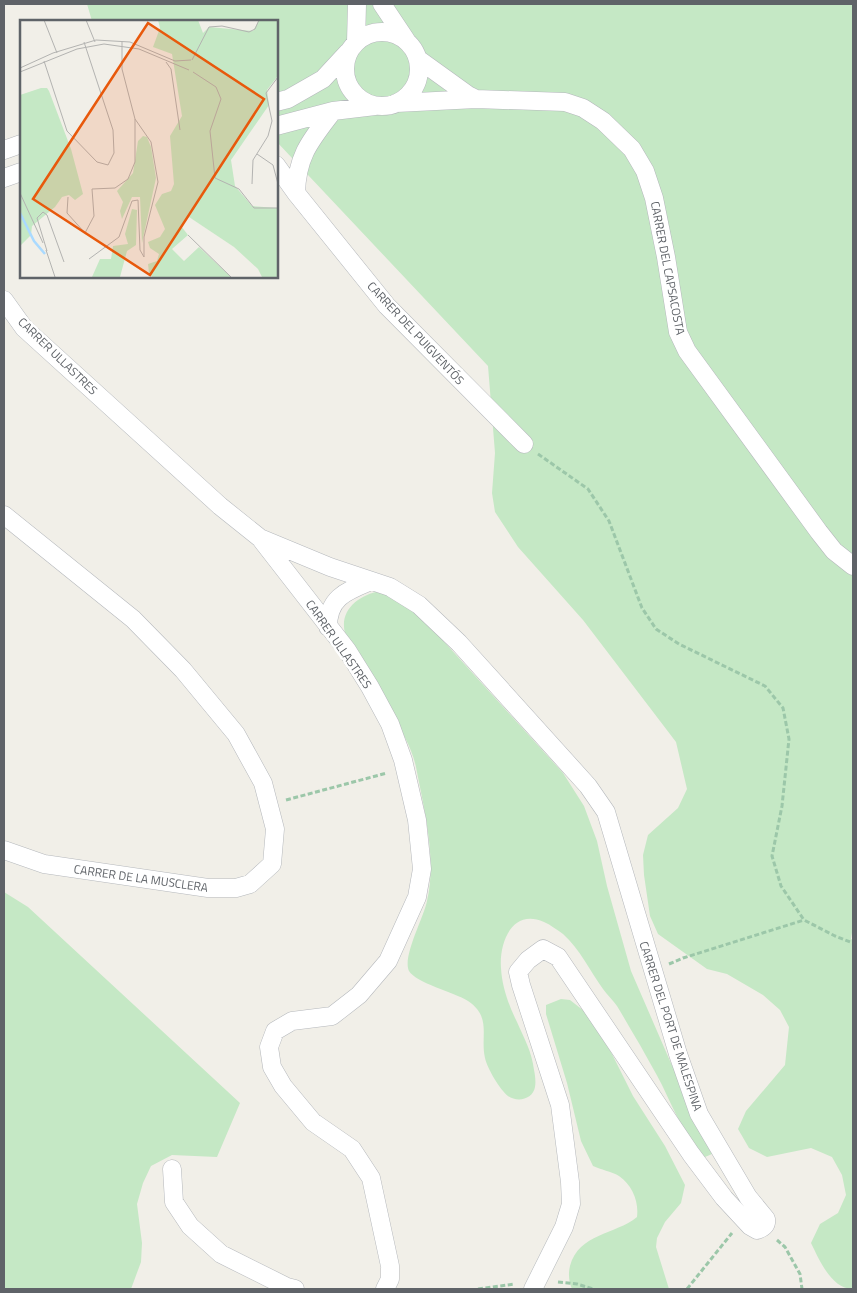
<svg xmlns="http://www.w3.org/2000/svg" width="857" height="1293" font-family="'Titillium Web',sans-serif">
  <rect width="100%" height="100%" fill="#f1efe8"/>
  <path fill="#c5e8c5" d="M87 4H853V926L851 939 853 940V1289C831 1289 819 1259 811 1243L820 1224 838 1213 846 1195 842 1175 832 1157 811 1148 767 1157 749 1148 738 1129 746 1111 785 1065 789 1027 780 1010 763 995 727 974 707 969 658 934 650 916 644 875 643 855 648 835 678 808 687 789 676 742 583 620 518 547 495 512 492 493 495 453 488 366 276 141V21H92Z
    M380 591C401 602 426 616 439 636L563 773 584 806 597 841 607 886 631 971 670 1061 710 1146 712 1154 705 1157C685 1137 674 1110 662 1085 655 1071 647 1058 640 1045 632 1032 625 1019 617 1006 613 1000 607 995 603 989 590 971 580 949 563 934 557 930 551 925 544 922 512 908 499 943 501 968 502 987 509 1006 517 1022 524 1038 532 1052 534 1070 535 1074 536 1082 535 1087 533 1099 518 1103 508 1096 500 1090 487 1068 485 1058 480 1036 492 1017 468 1001 454 992 416 983 409 971 402 957 424 917 427 901 437 859 424 809 416 767 412 748 402 732 393 716 387 702 380 688 372 676 365 664 349 646 345 633 339 610 359 595 380 591Z
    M4 892 28 907 240 1103 217 1157 172 1155 151 1166 143 1183 137 1204 142 1243 141 1262 131 1289H4Z
    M561 999 570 1000 584 1011 611 1052 633 1096 665 1146 685 1185 681 1203 665 1222 657 1238 656 1247 669 1289H572C569 1282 568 1274 570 1266 579 1233 615 1235 637 1217 639 1201 632 1185 619 1176 611 1171 601 1170 593 1166L581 1141 567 1083 546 1014V1005Z"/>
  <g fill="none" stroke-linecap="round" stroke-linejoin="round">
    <defs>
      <path id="minor" d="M382 4 406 40
        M345 69a37 37 0 1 1 74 0a37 37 0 1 1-74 0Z
        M356 42 357 4
        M418 59 468 95 476 99
        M276 102 288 99 323 79 348 52
        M396 103 476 99 565 102 583 108 603 121 632 149 645 171 654 198 666 257 678 332 687 351 819 532 834 551 853 566
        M276 126 333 111 375 106
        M4 150 21 144
        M276 165 296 193 387 306 524 444
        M4 178 21 172
        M296 193C297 155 311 140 333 111
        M4 300 24 328 220 506 260 538 347 650 370 687 390 724 403 760 417 820 422 869 417 897 388 961 359 995 332 1016 292 1021 275 1031 269 1047 272 1067 283 1086 313 1122 352 1149 371 1178 390 1266V1279L385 1289
        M4 515 133 619 183 670 236 734 263 783 275 829 272 864 250 884 236 888H208L44 864 4 850
        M260 538 330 567 390 587 419 605 459 643 588 786 606 812 678 1054 699 1114 748 1197 766 1219C767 1226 763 1228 757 1230L750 1226 724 1198 691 1154 558 957 543 949 528 960 518 972 521 985 560 1105 570 1182 571 1204 564 1227 533 1289
        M328 627C328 597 347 591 371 581
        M172 1169 174 1202 190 1226 221 1254 287 1287 295 1289"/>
    </defs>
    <use href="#minor" stroke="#b5b8bc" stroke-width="19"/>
    <path stroke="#9cc7a9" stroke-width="3" stroke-dasharray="5 2.5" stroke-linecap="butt" d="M538 454 588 489 609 521 642 608 656 629 679 644 765 686 783 708 789 739 782 806 772 856 781 886 804 920 835 936 853 943
      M286 800 387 773
      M669 964 683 958 804 920
      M777 1240 785 1247 800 1274 802 1289
      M558 1282 577 1284 593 1289
      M478 1289 515 1284
      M687 1289 732 1233"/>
    <use href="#minor" stroke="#fff" stroke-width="18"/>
  </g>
  <g text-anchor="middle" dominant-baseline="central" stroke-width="5" stroke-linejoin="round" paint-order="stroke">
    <g font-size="12" fill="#5f6368" stroke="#fff">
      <text transform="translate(668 268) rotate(79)">CARRER DEL CAPSACOSTA</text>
      <text transform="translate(416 333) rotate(47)">CARRER DEL PUIGVENTÓS</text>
      <text transform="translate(58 356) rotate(44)">CARRER ULLASTRES</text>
      <text transform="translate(339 644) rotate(55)">CARRER ULLASTRES</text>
      <text transform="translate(141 878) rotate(8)">CARRER DE LA MUSCLERA</text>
      <text transform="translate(671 1026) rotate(72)">CARRER DEL PORT DE MALESPINA</text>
    </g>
  </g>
  <g transform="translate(20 20)">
    <rect width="258" height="258" fill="#f1efe8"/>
    <path d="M138 0H178L183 13 189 7 233 11 239 0H257V57L247 70 249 85 211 140 215 166 232 186 257 188V257H242L238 249 214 227 169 197 161 206 168 215 152 229 164 241 179 227 211 257H132L129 253 128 244 137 241 139 234 130 228 128 222 140 217 145 209 135 185 142 174 151 171 154 164 150 116 162 96 152 34 133 27 140 8ZM21 68H27L29 71 51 129 63 174 55 180 49 175 42 177 35 187 12 206 11 215 0 226V75ZM123 116 127 117 131 127 136 158 122 223 120 177H112L102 199 100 191 103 182 97 171 113 153 118 121ZM112 189 117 190 116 225 107 231 100 257H72L80 239H91L93 226 108 224 105 214Z" fill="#c5e8c5"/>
    <path fill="none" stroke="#aadaff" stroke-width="2.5" d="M0 193 14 221 25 234"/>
    <path fill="none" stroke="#b3b3b1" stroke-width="1" d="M24 0 37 33M66 0 75 22M172 40 189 7 202 6 229 12 235 9 239 0M24 41 47 111 77 142 88 145 94 133 93 110 64 22M146 42 151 49 160 110M0 48 33 33 76 20 110 22 155 41 171 40M0 52 57 29 84 24 119 29 169 50M173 52 196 67 201 79 190 111 195 158 219 169 234 188H258M237 134 253 145 258 164M232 164 233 140 248 116 252 101 246 73 258 57M0 173 23 223M48 177 47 193 65 213 74 196 72 169 95 168 108 159 115 142V99L102 49V21M168 215 211 257M26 230 35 257M27 231 17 198 23 192 27 195 44 242M69 239 99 217 112 181 118 180 120 230 124 237V217L138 162 131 122 115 99"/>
    <path fill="#e8590c" fill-opacity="0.15" stroke="#e8590c" stroke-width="2.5" d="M128 3 244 79 130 255 13 179Z"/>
    <rect width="258" height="258" fill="none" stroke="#5f6368" stroke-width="2.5"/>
  </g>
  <rect width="857" height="1293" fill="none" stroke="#5f6368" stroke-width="10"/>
</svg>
